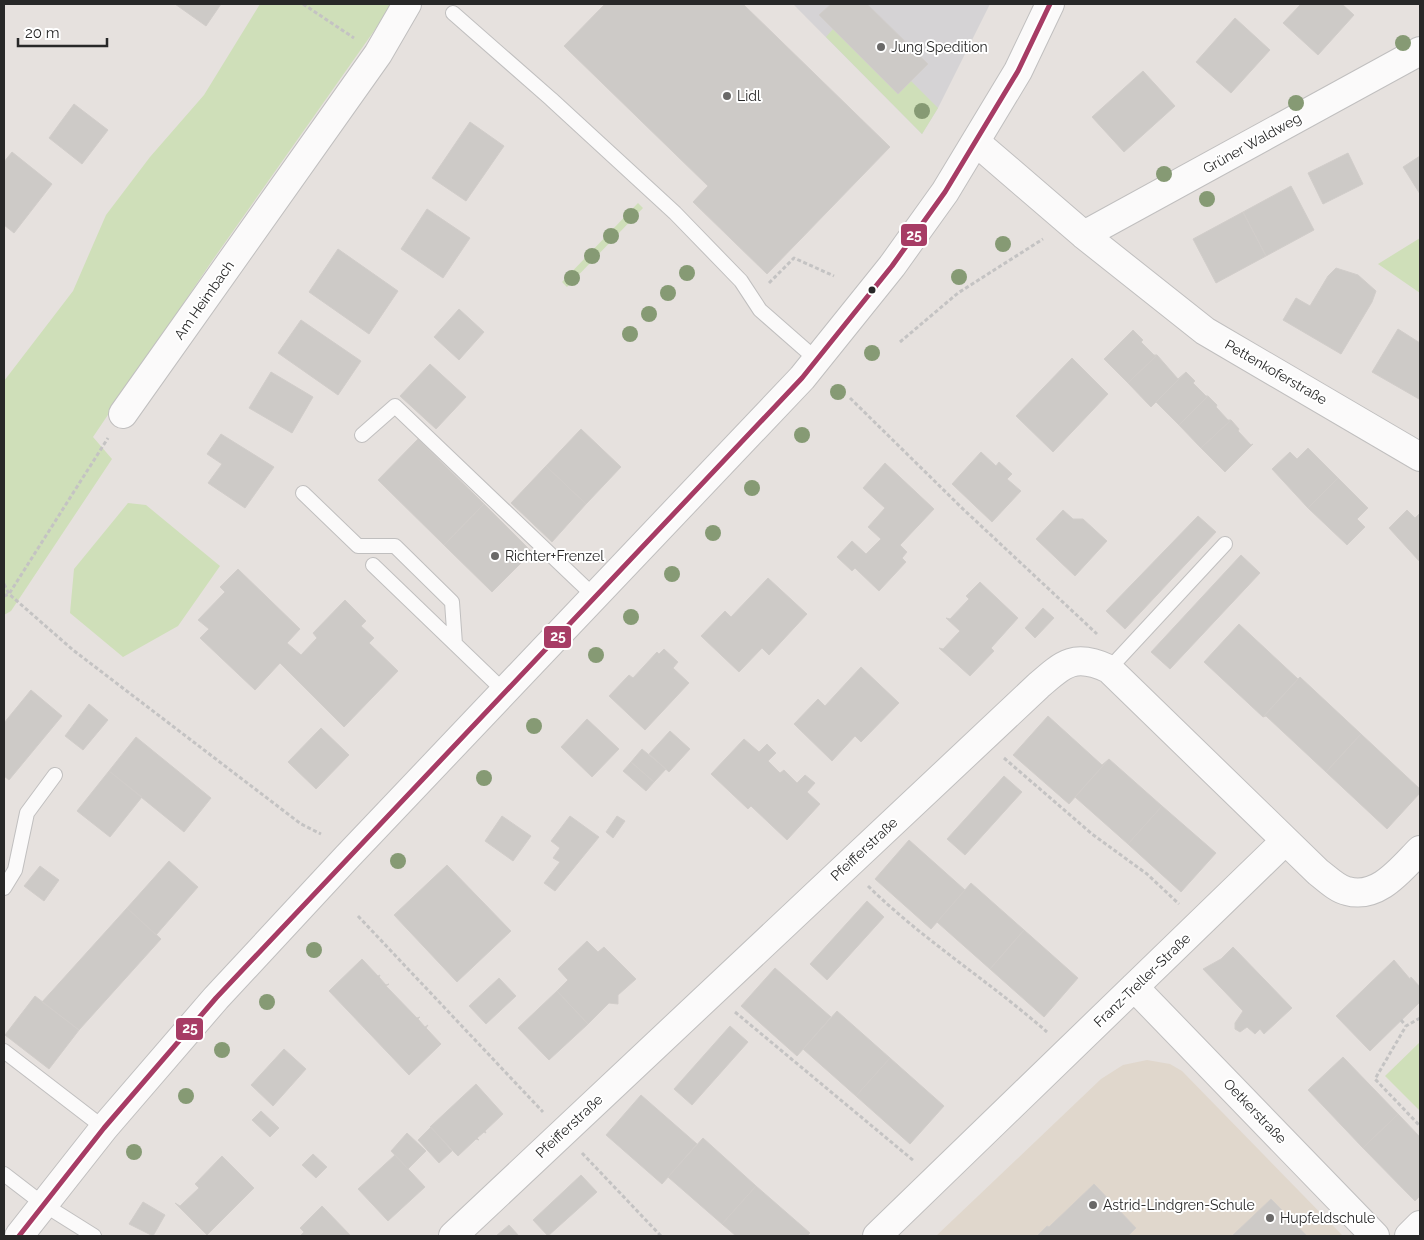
<svg xmlns="http://www.w3.org/2000/svg" width="1424" height="1240" font-family="Raleway,sans-serif">
  <rect width="100%" height="100%" fill="#e6e1de"/>
  <path fill="#d5d3d5" d="M793 4H990L938 108 922 134Z"/>
  <path fill="#e0d7cc" d="M1147 1060 1170 1064 1182 1071 1343 1236H936L1101 1079 1123 1065Z"/>
  <path fill="#cfdfb9" d="M260 4H393L212 261 93 437 112 459 11 611 4 615V381L73 291 106 215 150 157 204 95Z
    M833 29 898 94 911 81 938 108 922 134 826 37Z
    M638 203 643 208 567 287 562 282Z
    M1420 238V293L1378 264Z
    M128 503 146 505 220 566 178 626 123 657 70 613 74 569Z
    M1420 1042V1111L1385 1076Z"/>
  <path fill="#cdcac7" stroke="#d1cdca" d="M175 4H221L206 26Z
    M605 4H743L890 147 767 274 693 202 708 186 564 46Z
    M831 4H867L928 64 898 94 819 15Z
    M1301 4H1342L1354 15 1318 55 1283 23Z
    M1235 18 1270 50 1231 93 1196 62Z
    M1143 71 1175 106 1124 152 1092 117Z
    M74 104 108 130 82 164 49 138Z
    M470 122 504 146 466 201 432 178Z
    M12 152 52 184 14 233 4 225V162Z
    M1348 153 1363 184 1323 204 1308 173Z
    M1420 156V194L1403 167Z
    M1291 186 1314 230 1266 256 1243 212Z
    M427 209 470 238 443 278 401 249Z
    M1243 212 1266 256 1216 283 1193 239Z
    M338 249 398 291 369 334 309 292Z
    M1336 268 1358 275 1376 291 1372 302 1341 354 1283 320 1296 298 1310 306 1328 276Z
    M459 309 484 332 459 360 434 337Z
    M301 320 361 361 338 395 278 353Z
    M1398 329 1420 343 1419 399 1372 372Z
    M1133 330 1143 340 1141 342 1154 355H1157L1128 383 1104 359Z
    M1157 355 1178 379 1186 372 1151 407 1128 383Z
    M1072 358 1108 394 1053 452 1016 416Z
    M430 364 466 397 436 429 400 396Z
    M271 372 313 397 292 433 249 408Z
    M1186 372 1195 381 1193 383 1206 396H1208L1179 425 1156 402Z
    M1208 396 1217 405 1216 407 1228 420H1231L1201 448 1179 425Z
    M1231 420 1239 429 1238 431 1251 445 1253 444 1225 472 1201 448Z
    M581 429 621 467 586 504 546 466Z
    M221 434 274 467 245 508 208 483 222 464 207 454Z
    M418 439 484 504 444 545 378 480Z
    M1308 448 1338 478 1308 508 1272 469 1290 452 1297 459Z
    M981 452 996 466 999 462 1012 474 1007 479 1021 491 992 522 952 484Z
    M885 463 934 509 900 545 907 552 902 558 906 562 879 591 855 568 852 571 837 557 852 541 866 554 881 539 868 527 885 508 863 488Z
    M546 466 586 504 552 542 511 503Z
    M1338 478 1368 508 1357 519 1365 527 1347 545 1308 508Z
    M484 504 532 552 492 592 444 545Z
    M1063 510 1073 519H1083L1107 541 1075 576 1036 539Z
    M1407 510 1415 518 1420 513V562L1389 528Z
    M1198 516 1216 532 1125 629 1106 611Z
    M1241 555 1260 573 1170 669 1151 652Z
    M238 569 300 629 287 643 301 655 317 638 313 633 345 600 366 621 361 626 374 638 369 643 398 671 344 727 280 663 255 690 200 638 209 629 198 620 225 592 220 587Z
    M768 578 807 614 769 655 762 648 739 672 701 636 725 611 731 617Z
    M980 582 1018 618 991 648 994 651 970 676 939 648 943 649 960 631 946 618 950 619 969 599 966 596Z
    M1043 608 1054 618 1035 638 1025 628Z
    M1239 624 1298 679 1263 717 1204 662Z
    M664 649 678 662 673 668 689 683 645 730 609 696 629 675 633 678 657 652 659 654Z
    M861 667 899 703 861 742 855 736 832 761 794 724 818 699 825 706Z
    M1300 677 1361 734 1326 772 1266 716 1263 717Z
    M31 690 62 716 9 780 4 776V723Z
    M89 704 108 720 83 750 65 736Z
    M1048 716 1102 765 1109 759 1069 804 1013 755Z
    M587 719 619 749 592 777 561 747Z
    M321 728 349 755 316 789 288 762Z
    M670 731 690 749 669 772 649 754Z
    M1361 734 1420 789V793L1387 829 1326 772Z
    M136 737 211 798 184 832 109 771Z
    M744 739 759 752 767 744 776 753 768 761 780 773 784 770 797 783 805 775 815 783 807 792 820 804 787 840 751 806 748 809 711 774Z
    M642 749 666 769 654 782 631 762Z
    M1109 759 1162 806 1128 844 1075 797Z
    M631 762 654 782 646 791 623 771Z
    M109 771 142 797 110 837 77 811Z
    M1004 776 1022 792 965 855 947 839Z
    M1162 806 1216 853 1181 892 1128 844Z
    M502 816 531 836 513 861 485 841Z
    M570 816 599 837 555 891 544 883 560 862 553 858 560 848 551 841Z
    M617 816 625 821 613 838 606 832Z
    M909 840 965 890 931 929 875 879Z
    M169 861 198 887 156 935 127 908Z
    M447 865 511 931 457 982 394 915Z
    M40 866 59 880 44 901 24 886Z
    M971 883 1024 930 990 969 937 922Z
    M867 901 884 917 827 980 810 964Z
    M127 908 161 939 79 1030 42 1002Z
    M1024 930 1078 978 1044 1017 990 969Z
    M587 941 598 952 604 947 636 979 618 995V1004L609 1003 588 1024 557 991 568 980 558 969Z
    M1233 947 1292 1008 1264 1034 1260 1029 1255 1034 1247 1027 1240 1032 1235 1029V1023L1243 1011 1203 969 1221 959Z
    M362 959 378 976 380 975 379 977 386 985 389 984 386 986 417 1018 420 1017 418 1019 425 1027 428 1025 426 1028 441 1044 409 1075 329 991Z
    M1394 960 1410 979 1411 977 1420 987V1002L1370 1051 1336 1016Z
    M775 968 831 1017 797 1056 741 1006Z
    M499 978 516 996 486 1024 469 1006Z
    M557 991 588 1024 549 1060 518 1028Z
    M35 996 79 1030 49 1069 5 1035Z
    M837 1011 890 1058 856 1096 803 1049Z
    M730 1026 748 1042 692 1105 674 1089Z
    M284 1049 306 1069 273 1106 251 1085Z
    M1343 1057 1398 1114 1363 1148 1308 1090Z
    M890 1058 944 1106 910 1144 856 1096Z
    M476 1084 503 1114 485 1131 486 1133 484 1132 477 1138 479 1140 476 1139 458 1156 430 1127Z
    M641 1095 697 1144 662 1184 606 1135Z
    M261 1111 279 1128 270 1137 252 1120Z
    M1398 1114 1420 1137V1196L1415 1201 1363 1148Z
    M431 1127 452 1151 439 1163 418 1140Z
    M407 1133 426 1151 408 1169 391 1151Z
    M703 1138 756 1186 722 1224 668 1177Z
    M313 1154 327 1167 316 1178 302 1165Z
    M395 1155 425 1187 388 1221 358 1189Z
    M222 1156 254 1188 207 1235 175 1203 180 1206 199 1188 195 1184Z
    M581 1175 597 1192 548 1236 533 1220Z
    M1094 1184 1136 1228 1128 1236H1037L1047 1226 1049 1227Z
    M756 1186 810 1233 807 1236H736L722 1224Z
    M1271 1199 1307 1236H1232Z
    M143 1202 165 1215 153 1236 129 1224Z
    M322 1206 351 1236H300L304 1232 300 1228Z
    M509 1225 519 1236H496Z"/>
  <g fill="none" stroke-linecap="round" stroke-linejoin="round">
    <defs>
      <path id="service" d="M453 13 551 99 675 213 741 281 760 310 817 360
        M362 435 395 406 595 597
        M303 493 358 546H395L452 602 455 644
        M373 565 505 692
        M1109 669 1225 544
        M4 888 15 870 27 813 55 775
        M4 1051 104 1128
        M4 1174 43 1204 94 1236"/>
      <path id="minor" d="M977 143 1084 235 1205 331 1420 457
        M1084 235 1420 51
        M123 414 378 54 407 4
        M1134 987 1375 1236
        M453 1236 1038 686C1064 663 1075 653 1109 669L1318 872C1326 878 1337 889 1347 891 1378 900 1401 869 1420 850
        M877 1236 1285 841
        M1409 1236 1420 1225"/>
      <path id="secondary" d="M19 1236 104 1128 216 998 347 857 802 378 892 266 945 192 1018 71 1050 4"/>
    </defs>
    <use href="#service" stroke="#c0bfbf" stroke-width="16"/>
    <use href="#minor" stroke="#c0bfbf" stroke-width="30"/>
    <use href="#secondary" stroke="#c0bfbf" stroke-width="30"/>
    <path stroke="#c4c3c3" stroke-width="3" stroke-dasharray="4 2.5" stroke-linecap="butt" d="M303 4 354 38
      M769 283 794 258 834 276
      M900 342 958 293 1043 239
      M850 398 963 509 1097 634
      M4 584 9 594 73 650 301 824 321 834
      M4 596 9 594 108 438
      M1004 758 1092 834 1147 874 1179 904
      M868 886C923 940 989 981 1047 1032
      M358 916 543 1112
      M735 1012 914 1161
      M1420 1018 1406 1026 1375 1079 1420 1126
      M1401 1020 1406 1026
      M582 1153 661 1236"/>
    <use href="#service" stroke="#fbfafa" stroke-width="14"/>
    <use href="#minor" stroke="#fbfafa" stroke-width="28"/>
    <use href="#secondary" stroke="#fbfafa" stroke-width="28"/>
    <defs>
      <path id="bus-1" d="M19 1236 104 1128 216 998 802 378 892 266 945 192 1018 71 1050 4"/>
    </defs>
    <use href="#bus-1" stroke="#fff" stroke-width="9"/>
    <use href="#bus-1" stroke="#a73c65" stroke-width="5"/>
  </g>
  <g fill="#869a74">
    <circle cx="1403" cy="43" r="8"/>
    <circle cx="1296" cy="103" r="8"/>
    <circle cx="922" cy="111" r="8"/>
    <circle cx="1164" cy="174" r="8"/>
    <circle cx="1207" cy="199" r="8"/>
    <circle cx="631" cy="216" r="8"/>
    <circle cx="611" cy="236" r="8"/>
    <circle cx="1003" cy="244" r="8"/>
    <circle cx="592" cy="256" r="8"/>
    <circle cx="687" cy="273" r="8"/>
    <circle cx="959" cy="277" r="8"/>
    <circle cx="572" cy="278" r="8"/>
    <circle cx="668" cy="293" r="8"/>
    <circle cx="649" cy="314" r="8"/>
    <circle cx="630" cy="334" r="8"/>
    <circle cx="872" cy="353" r="8"/>
    <circle cx="838" cy="392" r="8"/>
    <circle cx="802" cy="435" r="8"/>
    <circle cx="752" cy="488" r="8"/>
    <circle cx="713" cy="533" r="8"/>
    <circle cx="672" cy="574" r="8"/>
    <circle cx="631" cy="617" r="8"/>
    <circle cx="596" cy="655" r="8"/>
    <circle cx="534" cy="726" r="8"/>
    <circle cx="484" cy="778" r="8"/>
    <circle cx="398" cy="861" r="8"/>
    <circle cx="314" cy="950" r="8"/>
    <circle cx="267" cy="1002" r="8"/>
    <circle cx="222" cy="1050" r="8"/>
    <circle cx="186" cy="1096" r="8"/>
    <circle cx="134" cy="1152" r="8"/>
  </g>
  <g fill="#6a6968" stroke="#fff" stroke-width="2">
    <circle cx="881" cy="47" r="5"/>
    <circle cx="727" cy="96" r="5"/>
    <circle cx="495" cy="556" r="5"/>
    <circle cx="1093" cy="1205" r="5"/>
    <circle cx="1270" cy="1218" r="5"/>
  </g>
  <circle fill="#282828" stroke="#fff" stroke-width="2" cx="872" cy="290" r="4.5"/>
  <g text-anchor="middle" dominant-baseline="central" stroke-width="4" stroke-linejoin="round" paint-order="stroke">
    <g font-size="14" fill="#282828" stroke="#fff" text-anchor="start">
      <text x="891" y="47">Jung Spedition</text>
      <text x="737" y="96">Lidl</text>
      <text x="505" y="556">Richter+Frenzel</text>
      <text x="1103" y="1205">Astrid-Lindgren-Schule</text>
      <text x="1280" y="1218">Hupfeldschule</text>
    </g>
    <g font-size="14" fill="#282828" stroke="#fff">
      <text transform="translate(1252 143) rotate(-29)">Grüner Waldweg</text>
      <text transform="translate(204 300) rotate(-55)">Am Heimbach</text>
      <text transform="translate(1276 372) rotate(30)">Pettenkoferstraße</text>
      <text transform="translate(864 849) rotate(-43)">Pfeifferstraße</text>
      <text transform="translate(1142 980) rotate(-44)">Franz-Treller-Straße</text>
      <text transform="translate(1255 1111) rotate(46)">Oetkerstraße</text>
      <text transform="translate(569 1126) rotate(-43)">Pfeifferstraße</text>
    </g>
  </g>
  <g stroke="#fff" stroke-width="2">
    <rect x="900" y="223" width="28" height="24" rx="5" fill="#a73c65"/>
    <rect x="543" y="625" width="29" height="24" rx="5" fill="#a73c65"/>
    <rect x="175" y="1017" width="29" height="24" rx="5" fill="#a73c65"/>
  </g>
  <g font-size="14" text-anchor="middle" font-weight="bold" fill="#fff">
    <text x="914" y="240">25</text>
    <text x="558" y="641">25</text>
    <text x="190" y="1033">25</text>
  </g>
  <rect width="1424" height="1240" fill="none" stroke="#282828" stroke-width="10"/>
  <path d="M18 38v8h89v-8" fill="none" stroke="#282828" stroke-width="2.5"/>
  <text x="25" y="38" font-size="15" fill="#282828" stroke="#ffffff" stroke-width="4" paint-order="stroke">20 m</text>
</svg>
